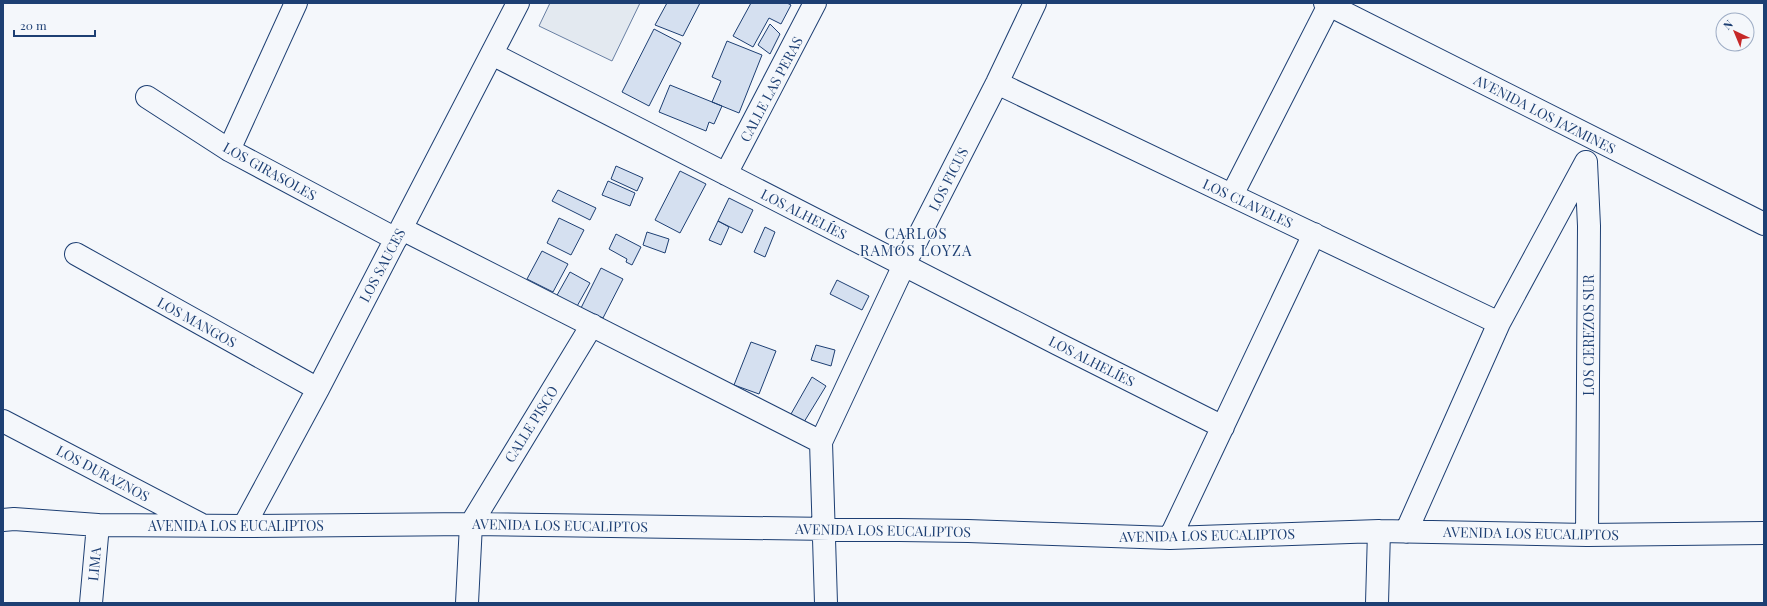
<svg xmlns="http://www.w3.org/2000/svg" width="1767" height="606" font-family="'Playfair Display',serif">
  <rect width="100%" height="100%" fill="#f4f7fb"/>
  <path fill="#e3e9f0" stroke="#687fa3" d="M550 3H640L612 61 539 26Z"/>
  <path fill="#d5e0f0" stroke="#1d3f73" d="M667 3H700L683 36 655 25Z
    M751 3H787L791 5 781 24 769 18 753 47 733 36Z
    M770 24 780 34 770 54 758 45Z
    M654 29 681 43 649 106 622 92Z
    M727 41 762 55 739 113 712 102 721 81 712 77Z
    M670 85 722 106 714 124 709 122 706 131 659 112Z
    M616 166 643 178 637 191 611 179Z
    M680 171 706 184 680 233 655 220Z
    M608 181 635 193 630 206 602 195Z
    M558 190 596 208 590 220 552 201Z
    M729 198 753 210 742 233 718 221Z
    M559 218 584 230 571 255 547 243Z
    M718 221 729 227 721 245 709 240Z
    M765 227 775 232 765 257 754 252Z
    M647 232 669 239 665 253 643 245Z
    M616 234 641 247 632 265 626 262 627 259 609 249Z
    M542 251 568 264 553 292 527 279Z
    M601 268 623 279 603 318 581 308Z
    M570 272 590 283 576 308 556 297Z
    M837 280 869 296 862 310 830 294Z
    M751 342 776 351 759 394 734 385Z
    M816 345 835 350 831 366 811 360Z
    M812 377 826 386 804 422 791 414Z"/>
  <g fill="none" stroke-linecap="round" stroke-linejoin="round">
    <defs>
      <path id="minor" d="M1325 3 1764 224
        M492 54 1058 344 1223 427
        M997 83 1499 323
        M147 97 229 150 396 239
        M229 150 296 3
        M1586 162 1589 226 1587 535
        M726 174 815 3
        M1232 195 1329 5
        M402 229 821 442
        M76 254 318 389
        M3 421 200 524
        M3 520 14 519 98 525 244 526 471 524 968 531 1170 538 1379 531 1587 535 1764 533
        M244 526 318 389 518 3
        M1406 532 1499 323 1586 162
        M1170 538 1314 234
        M91 603 98 525
        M467 603 471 524 592 325
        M826 603 821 442 904 265 997 83 1035 3
        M1377 603 1379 531"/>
    </defs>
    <use href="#minor" stroke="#1d3f73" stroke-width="24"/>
    <use href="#minor" stroke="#f4f7fb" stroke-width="22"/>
  </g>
  <g text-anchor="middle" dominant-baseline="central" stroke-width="3" stroke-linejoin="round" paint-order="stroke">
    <g font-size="14" fill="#1d3f73" stroke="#f4f7fb">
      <text transform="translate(771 89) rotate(-62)">CALLE LAS PERAS</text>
      <text transform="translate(1545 114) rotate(27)">AVENIDA LOS JAZMINES</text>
      <text transform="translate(270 171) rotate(29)">LOS GIRASOLES</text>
      <text transform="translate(948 179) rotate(-63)">LOS FICUS</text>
      <text transform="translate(1248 203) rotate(25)">LOS CLAVELES</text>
      <text transform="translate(804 214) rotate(27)">LOS ALHELÍES</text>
      <text transform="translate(382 265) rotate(-62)">LOS SAUCES</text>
      <text transform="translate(197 322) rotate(29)">LOS MANGOS</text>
      <text transform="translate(1588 335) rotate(-90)">LOS CEREZOS SUR</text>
      <text transform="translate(1092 361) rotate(27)">LOS ALHELÍES</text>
      <text transform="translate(531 424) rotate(-58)">CALLE PISCO</text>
      <text transform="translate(103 473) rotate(28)">LOS DURAZNOS</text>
      <text x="236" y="525">AVENIDA LOS EUCALIPTOS</text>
      <text transform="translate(560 525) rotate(1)">AVENIDA LOS EUCALIPTOS</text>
      <text transform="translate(883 530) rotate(1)">AVENIDA LOS EUCALIPTOS</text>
      <text transform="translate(1531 533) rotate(1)">AVENIDA LOS EUCALIPTOS</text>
      <text transform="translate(1207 535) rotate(-1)">AVENIDA LOS EUCALIPTOS</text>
      <text transform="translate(94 564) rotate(-85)">LIMA</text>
    </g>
    <g font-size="15" letter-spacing="1" fill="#1d3f73" stroke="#f4f7fb">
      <text x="916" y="233">CARLOS<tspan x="916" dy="17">RAMOS LOYZA</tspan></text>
    </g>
  </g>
  <rect width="1767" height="606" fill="none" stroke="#1d3f73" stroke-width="8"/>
  <g transform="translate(1735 32) rotate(316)"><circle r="19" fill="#f4f7fb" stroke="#9eadc5"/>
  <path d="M0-3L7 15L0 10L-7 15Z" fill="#c62828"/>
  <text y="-6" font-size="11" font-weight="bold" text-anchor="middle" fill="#1d3f73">N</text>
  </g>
  <path d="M14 30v6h81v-6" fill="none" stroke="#1d3f73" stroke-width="2"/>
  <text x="20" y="30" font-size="12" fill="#1d3f73" stroke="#f4f7fb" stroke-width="3" paint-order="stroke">20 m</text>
</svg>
